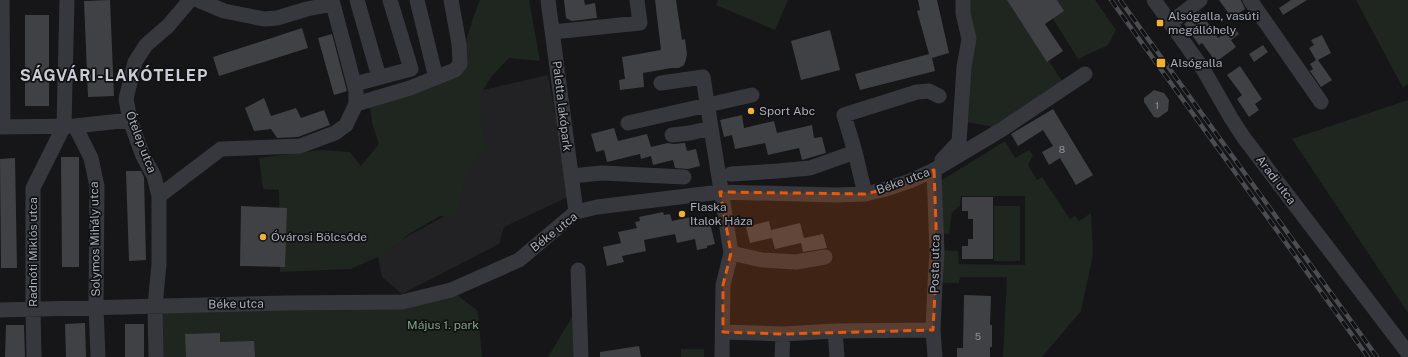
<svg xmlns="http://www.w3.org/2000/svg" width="1408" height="357" font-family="'Public Sans',sans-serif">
  <rect width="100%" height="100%" fill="#161618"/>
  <path fill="#222225" d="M548 75 570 196 504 227 499 244 402 294 382 277 377 253 452 212 474 92Z"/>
  <path fill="#1e261f" d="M480 0H529L540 61 509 58 492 76 479 96 485 148 467 172 459 201 456 216H440L409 234 384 254 351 269 280 272 279 190 263 189 259 158 320 150 350 152 361 166 379 144 372 123 370 107 438 79 462 55 473 18Z
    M718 0H788L775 30 716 5Z
    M961 0H1009L1062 81 1063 98 1006 133 997 131 989 126 961 121 964 67Z
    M1056 0H1095L1116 30 1108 45 1078 59 1047 9Z
    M1356 0H1408V84L1403 88Z
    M1408 100V313L1292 139Z
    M1005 141 1015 158 1029 150 1033 155 1028 165 1037 180 1042 177 1070 219 1075 216 1079 221 1091 213 1093 255 1081 311 1042 357H1003L1007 277H960L959 283H936L938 250 958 251 959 264 1025 265V196H961L960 206 952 212 949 234 936 233 942 180Z
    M994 206H1020V261H994Z
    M451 290 478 311 482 357H157L155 306 402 302Z
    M581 302V357H548Z
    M681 349H704V357H681Z"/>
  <path fill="#404145" d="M110 0 114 96 88 97 84 1Z
    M564 0H584L585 5 595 3 597 18 572 21 566 18Z
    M655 0H676L682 40 685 39 687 54 686 59 684 65 679 68H671L643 73 644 87 620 90 619 80 625 79 622 57 661 50Z
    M918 0H937L949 53 932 58 935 71 860 90 855 74 929 54 917 11 920 10Z
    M1007 0H1057L1064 11 1045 24 1063 51 1047 62Z
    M1219 0H1241L1245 9 1232 18Z
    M1291 0H1307L1283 15 1279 8Z
    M1200 11 1218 38 1234 27 1239 34 1231 40 1236 47 1216 62 1202 43 1199 45 1184 24Z
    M25 15H49V106H25Z
    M302 28 308 48 219 76 213 57Z
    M830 30 840 70 801 80 791 41Z
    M332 34 347 91 334 95 318 38Z
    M1322 35 1331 53 1318 60 1332 80 1321 87 1310 71 1313 69 1310 64 1316 60 1309 48 1314 45 1311 40Z
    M1263 45 1268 52 1254 62 1249 54Z
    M1240 66 1262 99 1255 104 1259 110 1249 117 1237 99 1242 95 1227 75Z
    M1154 90 1164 93 1169 100 1168 111 1158 118 1154 117 1144 102V98Z
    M264 98 271 116 296 108 301 118 324 110 330 125 298 137 277 138 271 129 254 131 245 108Z
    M1053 109 1093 175 1076 185 1060 158 1049 165 1042 152 1053 146 1043 130 1018 146 1011 134Z
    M742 115 744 128 774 121 777 133 812 125 814 138 822 137 826 153 802 160 799 148 768 155 765 143 735 149 732 135 724 137 720 120Z
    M614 128 618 141 647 134 651 147 668 143 673 144 685 143 687 151 696 149 700 166 688 169 675 168 673 160 653 165 651 156 641 159 640 154 607 162 604 150 596 152 591 134Z
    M61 157H79V267H62Z
    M15 158 17 268H1L0 159Z
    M126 171H141L144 177 146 260 129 261Z
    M962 197H993V259H962V246H968V239H973V219H968V211H962Z
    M241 206 287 208 285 267 240 266Z
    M663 212 664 215 670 214 672 221 691 217 693 227 710 223 715 244 707 246V248L697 250 695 239 677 243 675 234 644 240 646 251 622 256 624 262 607 266 603 247 621 243 618 232 637 228 635 222 640 221 639 217Z
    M769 221 771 230 800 223 804 238 823 234 827 248 803 252 801 243 775 249 772 238 750 243 746 227Z
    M964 295 991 296 990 325H992V347H990V357H957V348H963Z
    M85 323 86 357H66L65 324Z
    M125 324H144V357H125Z
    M6 325H24L25 357H5Z
    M220 333V342L254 341 255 357H186L185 334Z
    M639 346 641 357H600V352Z"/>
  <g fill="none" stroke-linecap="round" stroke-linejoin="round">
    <path stroke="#37383d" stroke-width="15" d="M2 0 3 127
      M357 0 379 77
      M417 0 434 70
      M548 0 576 212
      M1154 0 1203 69 1231 118 1244 138 1408 353
      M1250 0 1321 102
      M1170 23 1200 0
      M553 32 640 23 637 0
      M661 83 703 77 731 253 723 285 722 357
      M355 84 411 69 390 0
      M356 104 410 88 455 70 460 64 459 44 451 0
      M628 123 752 95
      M75 126 91 158 97 186 96 307 98 357
      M0 127 75 126 130 120
      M672 135 690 133 711 128
      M855 152 844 115 917 92 929 91 939 96
      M942 160 959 142 964 67 969 39 963 13V0
      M934 170 937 253 935 284 933 330 935 357
      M731 174 778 171 810 168 855 152 865 194
      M571 176 602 173 684 177
      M159 196 221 149 300 146 335 133 346 125 356 104V91L333 4 307 9 277 18 264 19 224 11 198 0
      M731 253 762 260 796 262 825 257
      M578 270 581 357
      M0 310 286 303 402 302 451 290 519 260 576 212 597 207 720 192 836 195 865 194 886 189 910 181 934 170 1001 130 1085 74
      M835 331 837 357
      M723 332 783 334 835 331 933 330
      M34 357 33 309V188L64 126 67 0
      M156 357 155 306 159 264V196L154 176 143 156 130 120 126 99 135 62 146 45 168 26 190 0
      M782 357 783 334"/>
    <defs>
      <path id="rail" d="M1111 0 1368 357
        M1120 0 1377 357"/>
    </defs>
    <use href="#rail" stroke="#4a4c52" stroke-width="4.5"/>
    <use href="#rail" stroke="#111113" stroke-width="3" stroke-dasharray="9" stroke-linecap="butt"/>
  </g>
  <path fill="#e8590c" fill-opacity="0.2" stroke="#e8590c" stroke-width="3" stroke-dasharray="8 5" stroke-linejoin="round" d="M934 170 937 253 933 330 783 334 723 332V285L731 253 720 192 865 194 886 189Z"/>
  <g fill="#f2b134" stroke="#111113" stroke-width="1.5">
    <rect x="1156" y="19" width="8" height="8" rx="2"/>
    <rect x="1156" y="58" width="10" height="10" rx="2"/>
    <circle cx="751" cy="111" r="4"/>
    <circle cx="682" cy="214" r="4"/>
    <circle cx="263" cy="237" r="4"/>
  </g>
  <g text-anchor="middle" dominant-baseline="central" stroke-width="3.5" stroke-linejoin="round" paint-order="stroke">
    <g font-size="10" fill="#8e929b">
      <text x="1157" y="105">1</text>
      <text x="1062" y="149">8</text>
      <text x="978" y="336">5</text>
    </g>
    <g font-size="12" fill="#a8adb8" stroke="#111113" text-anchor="start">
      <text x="1168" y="16">Alsógalla, vasúti<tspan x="1168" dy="14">megállóhely</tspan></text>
      <text x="1170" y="63">Alsógalla</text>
      <text x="759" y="111">Sport Abc</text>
      <text x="690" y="207">Flaska<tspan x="690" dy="14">Italok Háza</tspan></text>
      <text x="271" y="237">Óvárosi Bölcsőde</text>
    </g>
    <g font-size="12" fill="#a8adb8" stroke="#111113">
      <text transform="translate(562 106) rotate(83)">Paletta lakópark</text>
      <text transform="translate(141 142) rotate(69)">Ótelep utca</text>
      <text transform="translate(1276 180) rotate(53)">Aradi utca</text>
      <text transform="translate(903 181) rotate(-20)">Béke utca</text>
      <text transform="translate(554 232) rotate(-38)">Béke utca</text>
      <text transform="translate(95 239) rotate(-91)">Solymos Mihály utca</text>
      <text transform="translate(33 252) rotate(-90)">Radnóti Miklós utca</text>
      <text transform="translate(935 264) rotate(-89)">Posta utca</text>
      <text transform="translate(236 304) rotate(-1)">Béke utca</text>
    </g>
    <g font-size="12" fill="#7fa381" stroke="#111113">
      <text x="443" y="325">Május 1. park</text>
    </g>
    <g font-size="16" font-weight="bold" letter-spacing="1" fill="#c9ccd4" stroke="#111113">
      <text x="114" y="75">SÁGVÁRI-LAKÓTELEP</text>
    </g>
  </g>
</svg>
